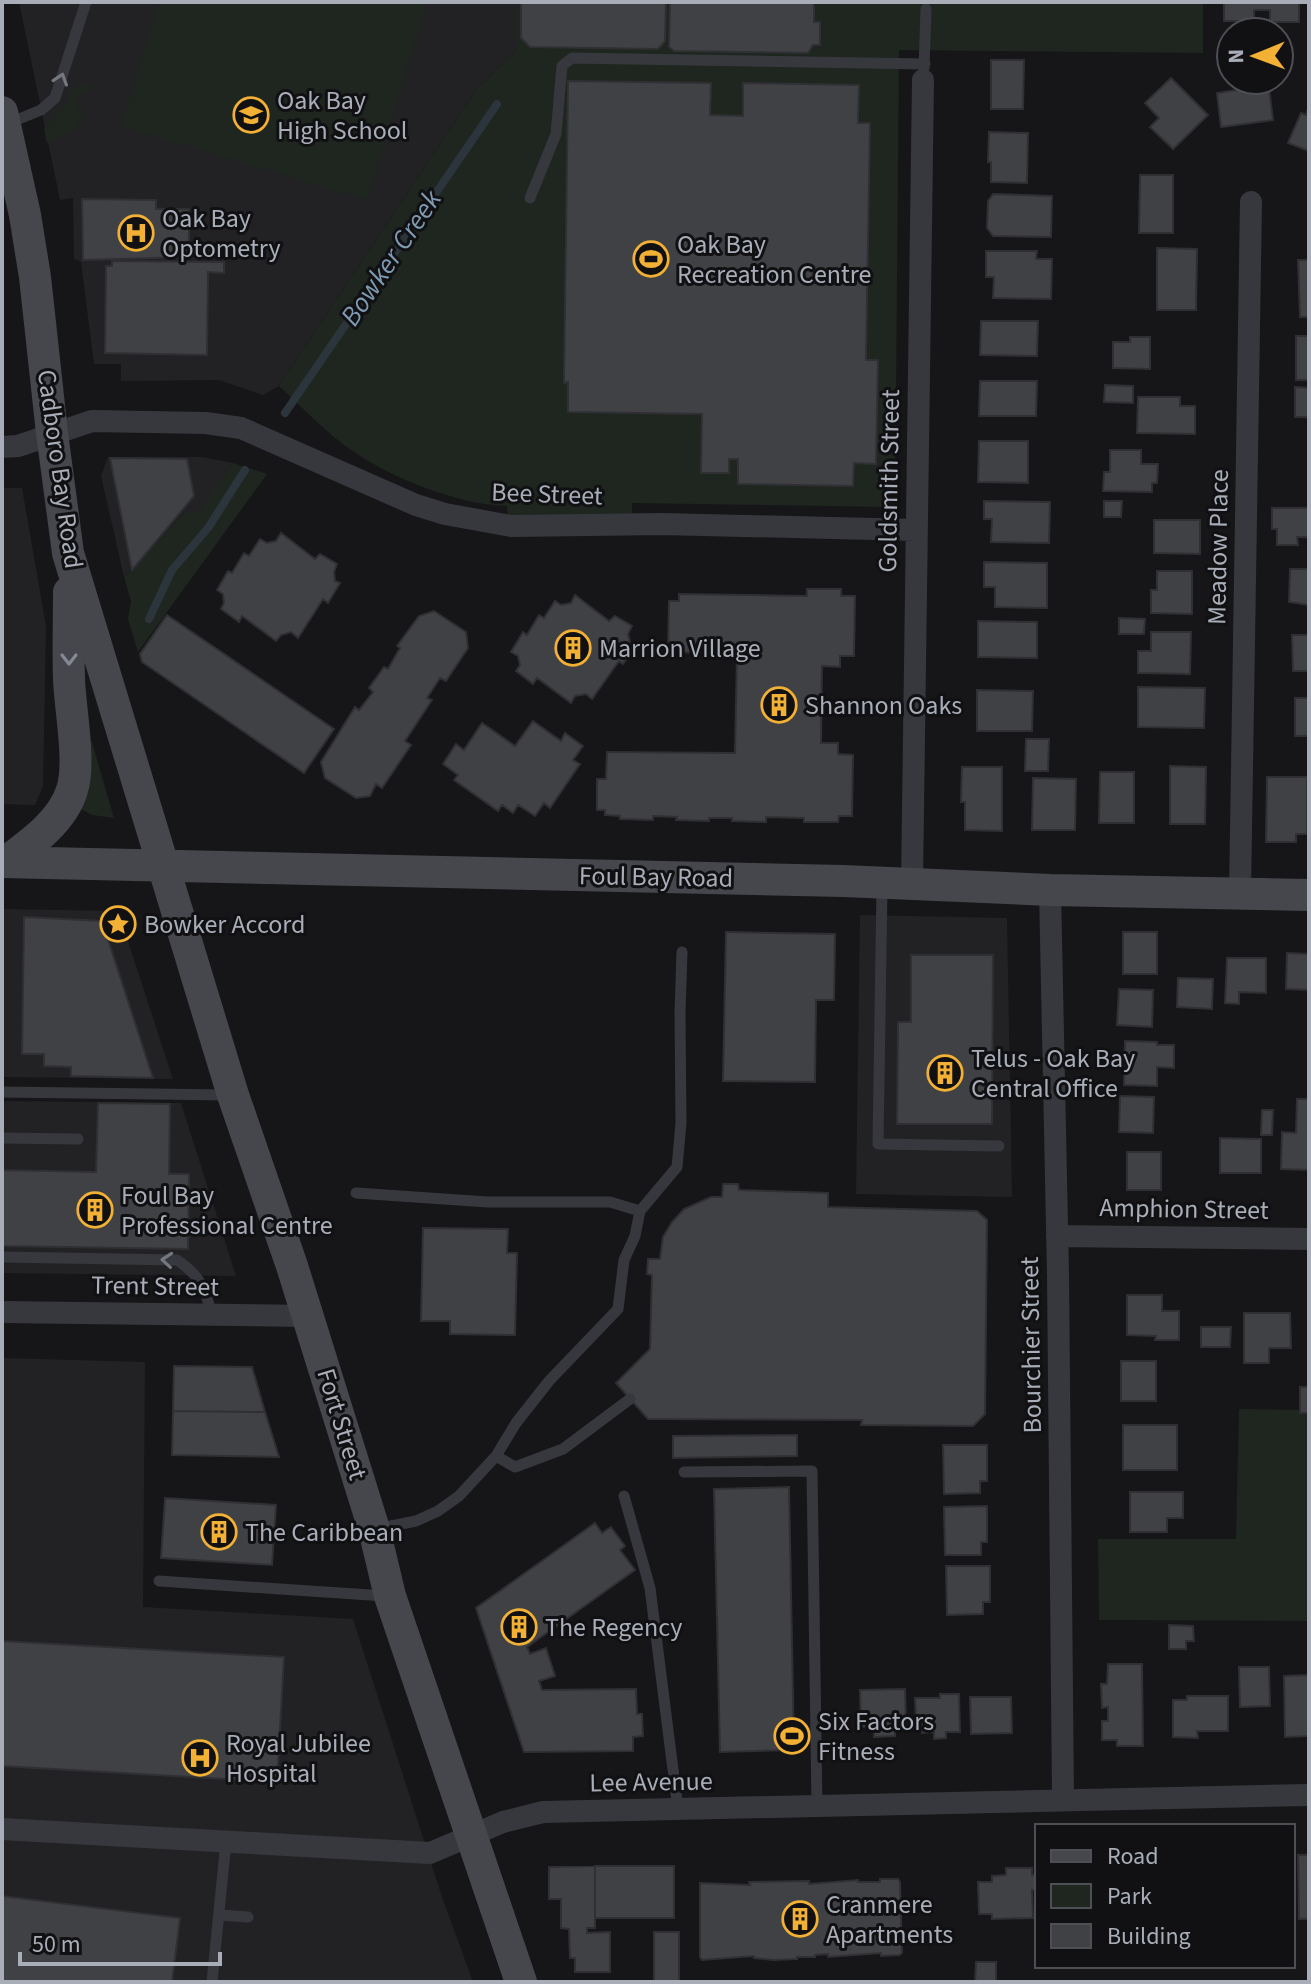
<svg xmlns="http://www.w3.org/2000/svg" width="1311" height="1984" font-family="'Source Sans 3',sans-serif">
  <rect width="100%" height="100%" fill="#161618"/>
  <path fill="#222225" d="M19 2H518V49L477 89 279 386 263 395 219 380 121 381V364H94L81 262 74 259 73 198 60 200Z
    M108 457H202L233 463 198 513 185 512 124 577 101 476Z
    M2 488H22L46 626 43 786 35 805 2 804Z
    M2 909 118 911 173 1079 2 1077Z
    M860 915 1007 918 1012 1197 856 1194Z
    M2 1101 181 1103 236 1276 2 1273Z
    M2 1358 145 1362 143 1607 353 1619 442 1897 473 1982H2Z"/>
  <path fill="#1e261f" d="M159 2H427L367 200 121 126Z
    M518 2H1203V53L899 50 895 507 632 503V524L508 525 507 506C459 505 394 479 354 452 327 434 303 408 279 386L477 89 518 49Z
    M92 83 89 94 80 92 76 108 84 110 78 126 47 143 44 129 66 104 70 89Z
    M233 463 267 474 138 652 128 619 131 601 124 577 185 512H198Z
    M90 740 92 742 114 818 92 815 74 805Z
    M1239 1409 1309 1410V1621L1099 1620 1098 1539H1236Z"/>
  <g fill="none" stroke-linecap="round" stroke-linejoin="round">
    <path stroke="#2c353c" stroke-width="8" d="M285 413 497 104
      M149 619 172 570 208 528 245 470"/>
  </g>
  <path fill="#404145" stroke="#303034" stroke-width="2" d="M521 2H666L665 41 658 49 530 47 521 38Z
    M670 2H814V22H820V45H813L808 53 674 51 669 47Z
    M1224 2H1299V22H1270V10H1254V21H1224Z
    M991 60H1024L1023 109H991Z
    M1171 78 1208 115 1173 149 1150 127 1159 118 1145 103Z
    M1268 80 1273 120 1221 127 1217 93 1243 89 1242 81Z
    M568 81 711 83 710 115 743 116V83L859 85 858 123H870L866 360H878L876 464 854 463 853 486 738 484V459H729V473H701L702 414 568 412V382L564 383Z
    M1309 106V151L1288 143 1301 113 1306 115Z
    M989 132 1028 133 1027 183 991 182V162H988Z
    M1140 175H1173V233H1139Z
    M993 194 1052 196 1051 237 993 236 987 228 988 201Z
    M82 199 156 200V209H189V257L83 260Z
    M1157 248 1197 249 1196 310H1157Z
    M986 251H1037L1036 259H1052L1051 299 993 298 994 277H986Z
    M1298 260H1309V317H1300Z
    M112 261 224 262V273L208 272 207 355 105 353 106 266H112Z
    M981 321H1038L1037 356 980 355Z
    M1296 336H1309V380H1296Z
    M1130 337H1150V369L1113 368V342H1130Z
    M980 381H1037L1036 416H979Z
    M1105 385 1133 386V403L1104 402Z
    M1295 387 1309 388V417H1295Z
    M1138 397H1180V406H1195V434L1137 433Z
    M979 441H1028V483L978 482Z
    M1110 450H1141V464H1158L1157 483H1152V492L1103 491 1104 472H1110Z
    M110 458 187 459 194 496 132 570Z
    M984 501 1050 502 1049 543 991 542 992 519H984Z
    M1104 501H1122L1121 517H1104Z
    M1272 508H1309V537H1297L1298 545H1277V529H1272Z
    M1154 520H1200V554L1154 553Z
    M281 533 315 559 320 554 337 564 334 572 335 581 340 583 328 603 323 599 298 638 291 632 281 635 276 641 242 616 239 622 221 609 224 603 223 594 217 590 228 571 232 573 244 553 249 556 260 539 267 543 276 541Z
    M984 562 1047 563V608L995 607V587H984Z
    M1290 569H1309V605L1289 602Z
    M1157 571H1192V614L1151 613V590H1157Z
    M807 589H841V596H855L854 656H840V667L822 666 821 743H838V754L853 755 852 816H839L838 822H804V818L766 817V822L732 821V818H709V821L676 820 677 817 653 816V820L620 819V816L605 815V810H597V779H606L607 752 735 753 737 653 668 652 669 601H679V594L807 596Z
    M575 595 609 621 615 616 632 626 628 634 630 642 636 645 623 664 619 661 592 699 586 694 575 696 571 703 537 678 533 684 516 671 520 665 518 656 511 652 523 632 527 635 539 615 544 618 555 601 561 605 571 603Z
    M434 611 466 632 468 648 446 681 440 678 427 698 432 700 405 741 411 745 382 788 376 784 370 796 356 798 325 778 321 762 355 707 359 710 373 692 369 688 384 667 388 669 400 648 397 646 419 616Z
    M167 615 334 729 304 773 142 662 140 654Z
    M1119 618 1145 619 1144 634H1119Z
    M978 621 1037 622V658L978 657Z
    M1151 632H1191L1190 674 1138 673V651H1151Z
    M1292 635H1309V671H1293Z
    M1138 687 1205 688 1204 728 1138 727Z
    M977 690 1033 691 1032 731H977Z
    M1295 698H1309V736H1295Z
    M533 721 561 741 565 733 583 746 573 760 580 764 550 808 544 803 535 816 518 805 513 813 502 805 498 811 454 780 458 775 443 764 456 744 464 750 482 723 515 746Z
    M1026 739H1049L1048 771H1025Z
    M1170 766 1206 767 1205 824H1170Z
    M962 767H1002V831L965 830V802H961Z
    M1100 772H1134V823H1099Z
    M1267 777H1307V834H1296V842H1266Z
    M1033 778 1076 779 1075 830H1032Z
    M24 917 102 921 153 1078 71 1076V1067L44 1066V1054H22Z
    M726 932 835 934 834 1000H816L815 1082 723 1081Z
    M1123 932H1157V974H1123Z
    M1287 953 1309 954V990L1286 989Z
    M911 955H993L992 1124H897L898 1022H911Z
    M1227 958H1266V993L1239 992V1004L1225 1003Z
    M1178 978 1213 979 1212 1009 1177 1007Z
    M1119 989 1153 990 1152 1027 1117 1025Z
    M1125 1041 1157 1042V1045H1174V1068L1157 1067V1086L1124 1085Z
    M1120 1096 1154 1097 1153 1133 1119 1132Z
    M1297 1099H1309V1170L1281 1169 1282 1132 1296 1133Z
    M98 1103 170 1104 169 1174H189L188 1249 2 1246V1170L96 1172Z
    M1262 1110H1273L1272 1135H1261Z
    M1220 1138 1261 1139V1173H1220Z
    M1127 1152H1161V1190H1127Z
    M723 1184H738L739 1190 828 1193V1207L977 1211 987 1220 985 1414 973 1426 861 1425 862 1420 648 1419 616 1383 650 1349 652 1275 647 1274 648 1259H660L663 1237 672 1222 684 1209 711 1197H722Z
    M423 1228 508 1229 507 1253H517L515 1335 450 1334V1321H421Z
    M1127 1295H1162V1311H1179V1340H1155L1156 1336 1127 1335Z
    M1244 1313H1290L1291 1348H1269V1363H1244Z
    M1201 1327H1231L1230 1347H1201Z
    M1121 1361H1156V1401H1121Z
    M174 1366 252 1367 265 1412 173 1411Z
    M1300 1387H1309V1413H1300Z
    M173 1411 265 1412 279 1457 172 1455Z
    M1123 1425H1177V1470H1123Z
    M797 1435V1456L673 1458V1436Z
    M943 1445H987V1481H980V1493L944 1494Z
    M789 1487 794 1750 720 1752 714 1489Z
    M1130 1492H1183V1518H1167V1532H1130Z
    M165 1498 276 1505 272 1565 161 1558Z
    M987 1506V1542H981V1555H945L944 1507Z
    M595 1523 602 1533 611 1527 625 1546 620 1550 635 1570 527 1647 530 1654 546 1648 555 1676 539 1681 542 1690 636 1689 637 1714H642L643 1736 633 1737V1751L524 1752 476 1608Z
    M946 1566H990V1602H983V1614L947 1615Z
    M1169 1625 1193 1626 1194 1641H1186V1649H1169Z
    M2 1641 284 1657 277 1782 2 1766Z
    M1108 1664H1142L1143 1746H1117V1740H1102V1721H1108V1707L1102 1708 1101 1684H1107Z
    M1239 1667H1269L1270 1706 1240 1707Z
    M1309 1675V1736L1285 1737 1284 1676Z
    M905 1689 906 1726H895V1736L874 1737V1726L861 1727 860 1690Z
    M940 1694H959L960 1732H946V1738L934 1739V1732L922 1733 921 1717H916L915 1698H940Z
    M1187 1696H1228V1731H1197L1198 1738 1173 1737V1700H1187Z
    M970 1697H1011L1012 1733 971 1734Z
    M1298 1855H1309V1919H1299Z
    M595 1866V1928H587V1933L610 1932V1972H575V1958H570L569 1929 561 1928V1899H549V1867Z
    M595 1866H674V1918H595Z
    M1006 1868H1032V1875L1037 1874V1890H1032L1033 1918 992 1919V1914H979L978 1882H992V1876L1006 1875Z
    M880 1879H898L900 1882 902 1953 899 1955 881 1956V1953L828 1957V1954L815 1955V1957H797V1959L773 1960 754 1958V1956L702 1960 700 1957V1883L750 1885 749 1882 809 1881V1884L858 1880V1882H880Z
    M2 1896 180 1918 172 1982H2Z
    M654 1932H679V1982H654Z
    M976 1962H996V1982H975Z"/>
  <g fill="none" stroke-linecap="round" stroke-linejoin="round">
    <path stroke="#37383d" stroke-width="11" d="M924 68 926 9
      M9 123 41 110 55 98 86 2
      M530 198 556 134 562 66 572 58 925 64
      M882 887 878 1144 999 1146
      M2 1092 228 1095
      M2 1138 78 1139
      M356 1193 488 1202H610L640 1211
      M2 1257 177 1260C198 1274 207 1289 211 1315
      M496 1456 515 1467 563 1449 630 1399
      M684 1472 812 1471 817 1806
      M624 1496 650 1588 678 1809
      M376 1529 416 1521 438 1511 459 1496 496 1456 516 1423 549 1381 618 1309 624 1260 635 1236 640 1211 677 1167 681 1123 680 1013 682 952
      M159 1581 385 1596
      M219 1915 248 1917
      M212 1982 226 1842"/>
    <path stroke="#37383d" stroke-width="22" d="M2 447 18 446 92 421 206 423 241 428 416 505 445 514 511 526 662 524 916 530
      M912 883 923 80
      M1050 890 1058 1274 1063 1799
      M1240 893 1251 202
      M1057 1236 1309 1239
      M2 1312 308 1316
      M2 1829 430 1853 503 1822 543 1812 1309 1795"/>
    <path stroke="#45474d" stroke-width="32" d="M2 112 25 215 35 277 52 433 68 553 233 1095 292 1266 374 1529 390 1596 521 1982
      M2 862 843 881 1050 890 1309 895
      M6 862C30 844 63 821 72 790 81 763 70 709 69 679 68 650 69 621 69 592"/>
  </g>
  <defs><path id="oneway-chevron" d="M-2-3.5L2.5 0L-2 3.5" fill="none" stroke-width="1.6" stroke-linecap="round" stroke-linejoin="round" transform="scale(2)"/></defs>
  <g stroke="#757881">
    <use href="#oneway-chevron" transform="translate(61 79) rotate(-72)"/>
    <use href="#oneway-chevron" transform="translate(167 1260) rotate(-175)"/>
  </g>
  <use stroke="#858993" href="#oneway-chevron" transform="translate(69 659) rotate(90)"/>
  <defs>
    <symbol id="school-ring" viewBox="-11 -11 22 22"><circle r="9.5" fill="#111113" stroke="#f2b134" stroke-width="1.5"/><path d="M0-5L7-2L0 1L-7-2ZM-4 1L0 2.5L4 1V4Q0 6-4 4Z" fill="#f2b134"/></symbol>
    <symbol id="hospital-ring" viewBox="-11 -11 22 22"><circle r="9.5" fill="#111113" stroke="#f2b134" stroke-width="1.5"/><path d="M-5-5h3v3.5h4V-5h3V5h-3V1.5h-4V5h-3Z" fill="#f2b134"/></symbol>
    <symbol id="stadium-ring" viewBox="-11 -11 22 22"><circle r="9.5" fill="#111113" stroke="#f2b134" stroke-width="1.5"/><path d="M0-5a6.5 5 0 1 0 0 10a6.5 5 0 1 0 0-10ZM-3.5-1.8h7v3.6h-7Z" fill="#f2b134"/></symbol>
    <symbol id="building-ring" viewBox="-11 -11 22 22"><circle r="9.5" fill="#111113" stroke="#f2b134" stroke-width="1.5"/><path d="M-4-6H4V6H1V3H-1V6H-4ZM-2.5-4.3h1.7v1.8h-1.7ZM.8-4.3h1.7v1.8H.8ZM-2.5-1h1.7V.8h-1.7ZM.8-1h1.7V.8H.8Z" fill="#f2b134"/></symbol>
    <symbol id="sight-ring" viewBox="-11 -11 22 22"><circle r="9.5" fill="#111113" stroke="#f2b134" stroke-width="1.5"/><path d="M0-6L1.8-2.2L6-1.7L2.9 1.2L3.7 5.4L0 3.3L-3.7 5.4L-2.9 1.2L-6-1.7L-1.8-2.2Z" fill="#f2b134"/></symbol>
  </defs>
  <g fill-rule="evenodd">
    <use href="#school-ring" x="231" y="95" width="40" height="40"/>
    <use href="#hospital-ring" x="116" y="213" width="40" height="40"/>
    <use href="#stadium-ring" x="631" y="239" width="40" height="40"/>
    <use href="#building-ring" x="553" y="628" width="40" height="40"/>
    <use href="#building-ring" x="759" y="685" width="40" height="40"/>
    <use href="#sight-ring" x="98" y="904" width="40" height="40"/>
    <use href="#building-ring" x="925" y="1053" width="40" height="40"/>
    <use href="#building-ring" x="75" y="1190" width="40" height="40"/>
    <use href="#building-ring" x="199" y="1512" width="40" height="40"/>
    <use href="#building-ring" x="499" y="1607" width="40" height="40"/>
    <use href="#stadium-ring" x="772" y="1716" width="40" height="40"/>
    <use href="#hospital-ring" x="180" y="1738" width="40" height="40"/>
    <use href="#building-ring" x="780" y="1899" width="40" height="40"/>
  </g>
  <g text-anchor="middle" dominant-baseline="central" stroke-width="6" stroke-linejoin="round" paint-order="stroke">
    <g font-size="26" fill="#a8adb8" stroke="#111113" text-anchor="start">
      <text x="277" y="100">Oak Bay<tspan x="277" dy="30">High School</tspan></text>
      <text x="162" y="218">Oak Bay<tspan x="162" dy="30">Optometry</tspan></text>
      <text x="677" y="244">Oak Bay<tspan x="677" dy="30">Recreation Centre</tspan></text>
      <text x="599" y="648">Marrion Village</text>
      <text x="805" y="705">Shannon Oaks</text>
      <text x="144" y="924">Bowker Accord</text>
      <text x="971" y="1058">Telus - Oak Bay<tspan x="971" dy="30">Central Office</tspan></text>
      <text x="121" y="1195">Foul Bay<tspan x="121" dy="30">Professional Centre</tspan></text>
      <text x="245" y="1532">The Caribbean</text>
      <text x="545" y="1627">The Regency</text>
      <text x="818" y="1721">Six Factors<tspan x="818" dy="30">Fitness</tspan></text>
      <text x="226" y="1743">Royal Jubilee<tspan x="226" dy="30">Hospital</tspan></text>
      <text x="826" y="1904">Cranmere<tspan x="826" dy="30">Apartments</tspan></text>
    </g>
    <g font-size="26" fill="#a8adb8" stroke="#111113">
      <text transform="translate(60 469) rotate(82)">Cadboro Bay Road</text>
      <text transform="translate(889 481) rotate(-89)">Goldsmith Street</text>
      <text transform="translate(547 494) rotate(2)">Bee Street</text>
      <text transform="translate(1218 547) rotate(-89)">Meadow Place</text>
      <text transform="translate(656 877) rotate(1)">Foul Bay Road</text>
      <text transform="translate(1184 1209) rotate(1)">Amphion Street</text>
      <text transform="translate(155 1286) rotate(1)">Trent Street</text>
      <text transform="translate(1031 1345) rotate(-91)">Bourchier Street</text>
      <text transform="translate(342 1424) rotate(73)">Fort Street</text>
      <text transform="translate(651 1782) rotate(-1)">Lee Avenue</text>
    </g>
    <g font-size="28" font-style="italic" fill="#7f9bb3" stroke="#111113">
      <text transform="translate(391 258) rotate(-56)">Bowker Creek</text>
    </g>
  </g>
  <rect width="1311" height="1984" fill="none" stroke="#a8adb8" stroke-width="8"/>
  <rect x="1035" y="1824" width="260" height="144" fill="#111113" stroke="#4d4f55" stroke-width="2"/>
  <rect x="1051" y="1850" width="40" height="12" fill="#45474d" stroke="#4d4f55" stroke-width="2"/>
  <text x="1107" y="1864" font-size="24" fill="#a8adb8">Road</text>
  <rect x="1051" y="1884" width="40" height="24" fill="#1e261f" stroke="#4d4f55" stroke-width="2"/>
  <text x="1107" y="1904" font-size="24" fill="#a8adb8">Park</text>
  <rect x="1051" y="1924" width="40" height="24" fill="#404145" stroke="#4d4f55" stroke-width="2"/>
  <text x="1107" y="1944" font-size="24" fill="#a8adb8">Building</text>
  <g transform="translate(1255 56) rotate(269)"><circle r="38" fill="#111113" stroke="#4d4f55" stroke-width="2"/>
  <path d="M0-6L14 30L0 20L-14 30Z" fill="#f2b134"/>
  <text y="-12" font-size="22" font-weight="bold" text-anchor="middle" fill="#a8adb8">N</text>
  </g>
  <path d="M20 1952v12h200v-12" fill="none" stroke="#a8adb8" stroke-width="4"/>
  <text x="32" y="1952" font-size="24" fill="#a8adb8" stroke="#111113" stroke-width="6" paint-order="stroke">50 m</text>
</svg>
